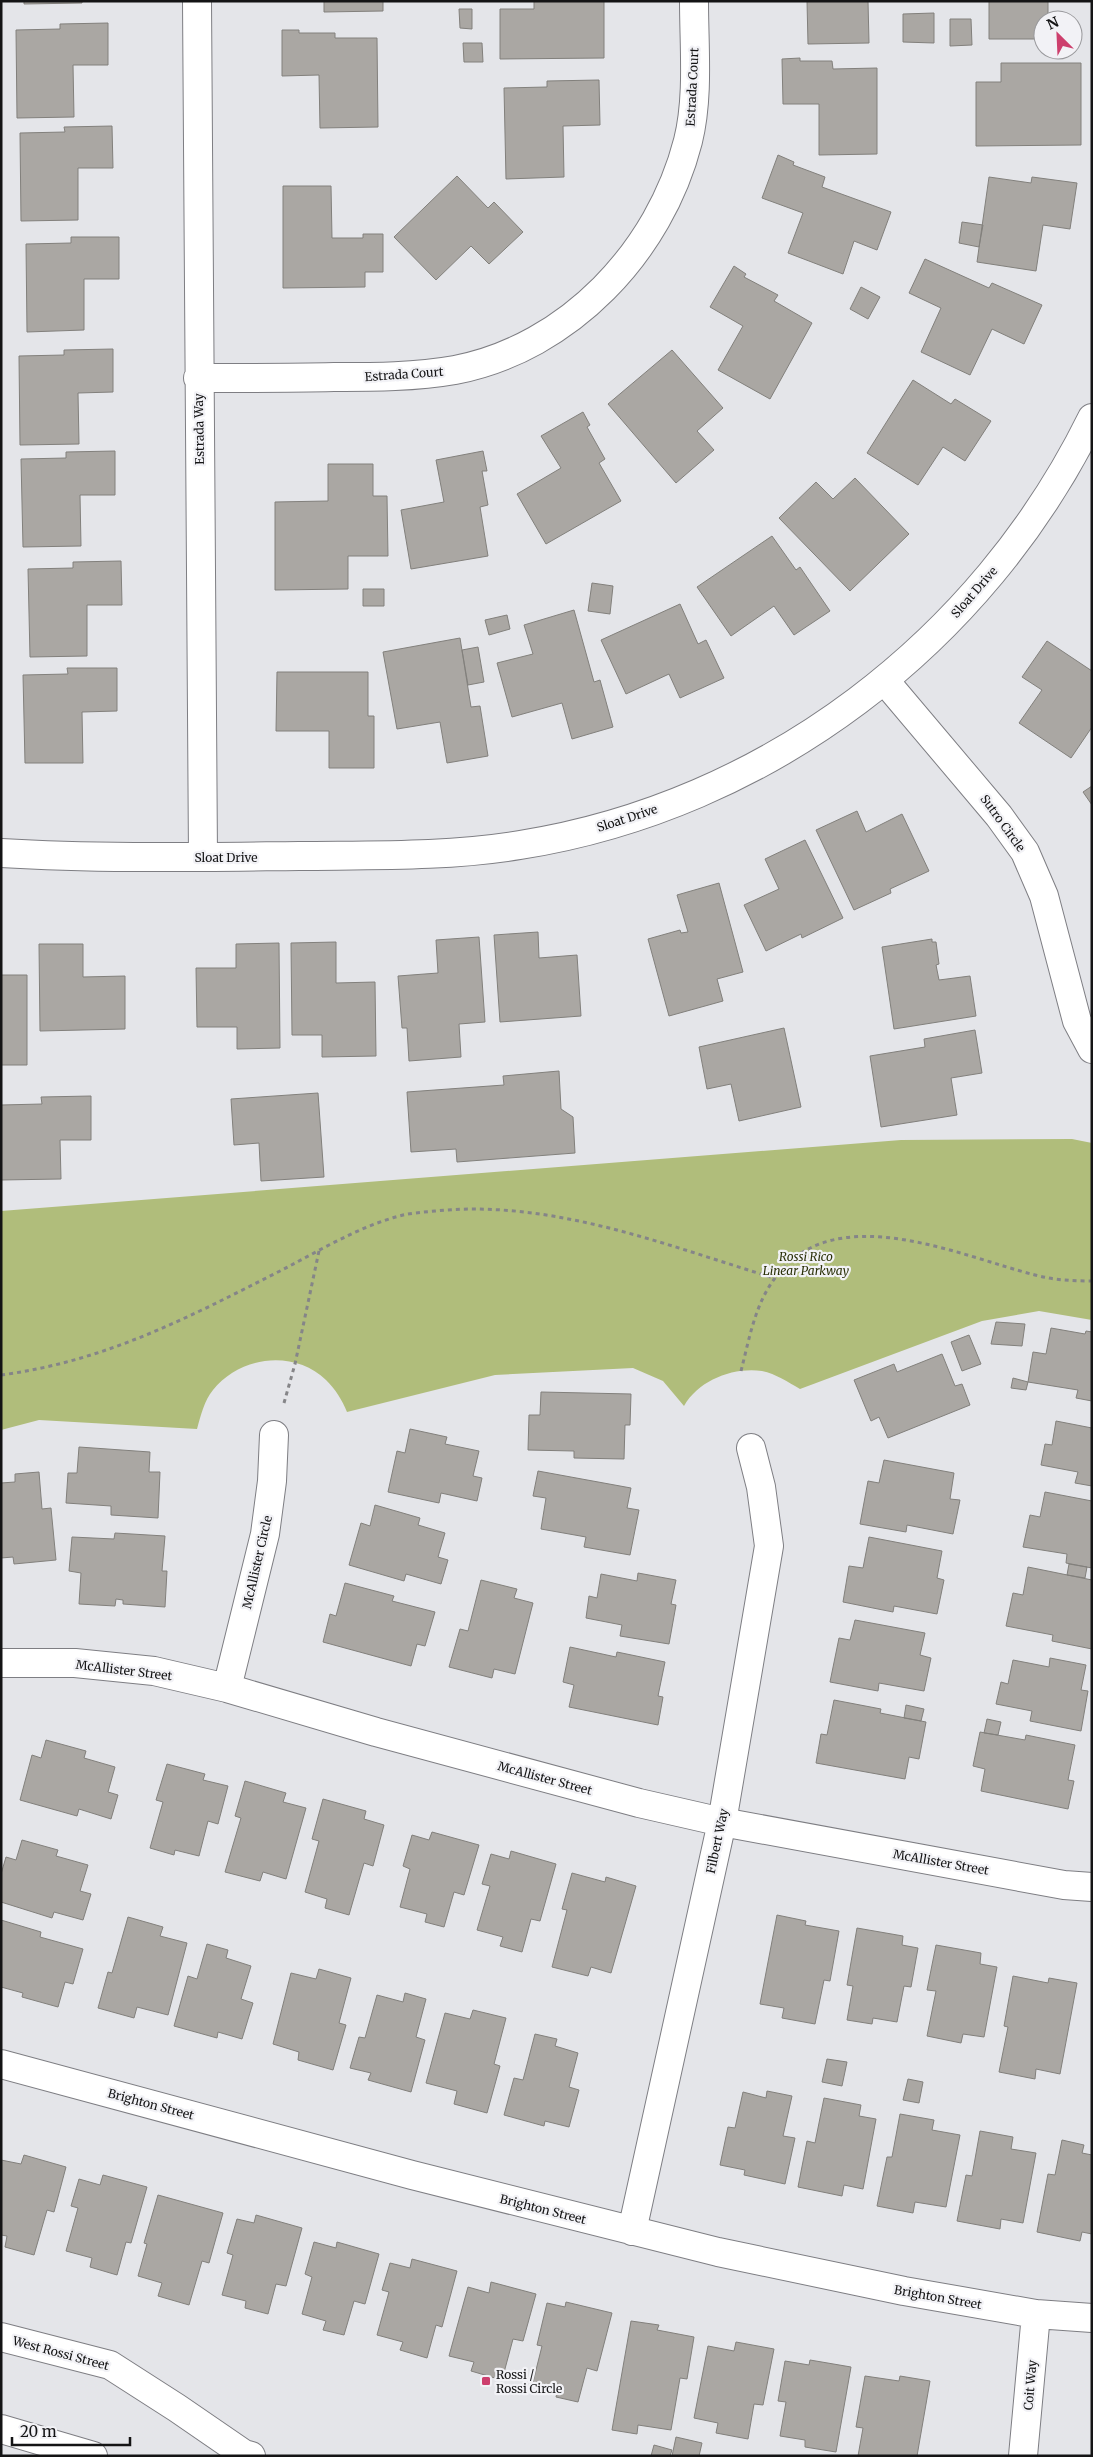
<svg xmlns="http://www.w3.org/2000/svg" width="1093" height="2457" font-family="Merriweather,serif">
  <rect width="100%" height="100%" fill="#e4e5e9"/>
  <path fill="#b0bd7b" d="M1072 1139 1092 1143V1320L1039 1311 982 1321 800 1389C788 1382 776 1374 762 1371 733 1367 699 1380 684 1406L663 1381 633 1368 495 1375 347 1412C342 1400 336 1390 326 1380 294 1349 240 1356 213 1390 204 1401 201 1415 197 1429L39 1420 1 1430V1211L901 1140Z"/>
  <path fill="#aaa7a3" stroke="#82807c" d="M24 1H82V3L24 4Z
    M324 1H383V11L324 12Z
    M534 1H604V58L500 59V9H534Z
    M807 1H868L869 43 808 44Z
    M989 1H1048V20H1043V39H989Z
    M459 9H472V29L460 28Z
    M934 13V43L903 42V14Z
    M950 19H971L972 45 950 46Z
    M108 23V65H73L74 117 17 118 16 30 60 29V24Z
    M282 30H299V33H335V38H377L378 127 320 128 319 75 282 76Z
    M463 43H482L483 62H464Z
    M800 58V61H832L833 69 877 68V154L819 155V104H783L782 59Z
    M1001 63H1081V145L976 146V82H1001Z
    M599 80 600 125 563 126 564 177 506 179 504 88 547 87V81Z
    M112 126 113 168H78V220L21 221 20 133 65 132 64 127Z
    M778 155 794 162 793 165 825 177 822 187 891 212 877 250 854 241 843 274 788 253 803 213 762 198Z
    M457 176 488 208 494 202 523 232 489 264 471 246 436 280 394 237Z
    M989 177 1031 183 1032 177 1077 183 1070 229 1043 225 1036 271 977 262Z
    M283 186H331L332 238H363V234H383V272H365V287L283 288Z
    M962 222 983 225 979 247 959 243Z
    M71 237H119V279H84V330L27 332 26 244 71 243Z
    M925 259 989 288 992 283 1042 305 1024 344 992 329 970 375 921 352 941 308 909 293Z
    M734 266 746 274 744 277 778 295 774 301 812 323 770 399 718 370 743 326 710 307Z
    M861 287 880 297 868 319 850 309Z
    M113 349V392L78 393 79 444 20 445 19 356 64 355V350Z
    M672 350 723 408 697 431 714 450 676 483 608 404Z
    M913 380 951 404 955 399 991 421 965 461 943 447 918 485 867 453Z
    M583 412 590 425 587 427 605 459 599 463 621 501 546 544 517 494 561 468 541 436Z
    M115 451V495H80L81 546 23 547 21 459 66 458V452Z
    M483 451 487 471H482L488 505 480 507 488 556 411 569 401 510 444 502 436 460Z
    M328 464H373V496H387L388 556H348V589L275 590V502L328 501Z
    M855 478 909 534 850 591 779 518 816 482 833 499Z
    M772 536 796 570 800 567 830 611 794 635 774 606 731 636 697 587Z
    M121 561 122 605H87V656L30 657 28 569 73 568V562Z
    M592 583 613 586 610 614 588 611Z
    M363 589H384V606H363Z
    M680 604 698 644 706 640 724 678 680 698 669 674 626 694 601 640Z
    M574 610 594 682 600 680 613 727 572 739 562 703 512 717 497 663 533 654 524 625Z
    M507 615 510 629 489 635 485 620Z
    M460 638 471 707 480 706 488 756 447 763 440 722 397 729 383 652Z
    M1047 641 1092 671V727L1071 758 1019 723 1042 690 1022 677Z
    M478 647 484 682 468 685 462 650Z
    M67 668H117V711L82 712 83 763H25L23 675 68 674Z
    M277 672H368V716H374V768H329V731H276Z
    M1092 786V805L1083 792Z
    M857 811 866 832 902 814 929 871 890 889 891 893 854 910 816 830Z
    M805 840 843 918 802 938 801 934 766 951 744 905 779 889 765 859Z
    M719 883 743 972 717 979 723 1001 669 1016 648 939 680 930 681 933 688 932 677 895Z
    M538 932 539 958 577 955 581 1016 500 1022 494 935Z
    M479 937 485 1022 459 1024 461 1057 409 1061 407 1028H402L398 976 438 973 436 940Z
    M932 939V942H936L939 964 936 965 939 980 970 976 976 1016 894 1029 882 947Z
    M336 942V983L375 982 376 1056 322 1057V1035H292L291 943Z
    M279 943 280 1048 237 1049V1027H197L196 968H236V944Z
    M39 944H83V977L125 976V1029L40 1031Z
    M1 975H27V1065H1Z
    M784 1028 801 1107 739 1121 731 1084 707 1089 699 1047Z
    M975 1030 982 1073 951 1078 957 1115 881 1127 870 1056 925 1047 924 1039Z
    M559 1071 561 1109 573 1117 575 1153 457 1162 456 1149 411 1152 407 1092 504 1085 503 1076Z
    M318 1093 324 1177 261 1181 259 1143 234 1145 231 1099Z
    M91 1096V1140H60L61 1179 1 1180V1105L42 1104 41 1097Z
    M996 1322 1025 1324 1022 1346 991 1344Z
    M1051 1328 1085 1334 1086 1331 1092 1332V1401L1076 1398 1078 1390 1028 1382 1033 1352 1046 1354Z
    M969 1335 981 1364 962 1371 951 1342Z
    M942 1354 955 1386 962 1384 970 1405 888 1438 879 1417 871 1421 854 1380 894 1364 897 1372Z
    M1013 1378 1028 1382 1026 1390 1011 1388Z
    M541 1392 631 1394 630 1425H625L624 1459 574 1458V1451L528 1450 529 1415H540Z
    M1056 1421 1092 1428V1486L1075 1483 1078 1472 1041 1465 1045 1444 1052 1445Z
    M410 1429 447 1437 445 1444 479 1451 473 1476 482 1478 477 1501 441 1493 439 1503 388 1492 397 1451 405 1453Z
    M79 1447 150 1452 149 1472H160L158 1518 111 1515V1506L66 1503 68 1473H77Z
    M884 1460 954 1473 950 1499 960 1500 953 1534 907 1525 906 1532 860 1524 868 1481 879 1483Z
    M538 1471 631 1488 627 1508 639 1510 630 1555 584 1547 586 1537 541 1529 546 1498 533 1496Z
    M39 1472 42 1509 51 1508 56 1560 14 1564 13 1557 1 1558V1483L15 1482V1474Z
    M1045 1492 1092 1501V1568L1066 1563 1067 1554 1023 1547 1030 1515 1040 1517Z
    M375 1505 420 1518 418 1525 445 1533 438 1557 448 1560 441 1584 406 1574 404 1581 349 1565 361 1523 370 1526Z
    M115 1533 165 1536 162 1571H167L165 1607 123 1604V1600L116 1599 115 1606 79 1604 81 1573 69 1571 72 1537 114 1539Z
    M869 1537 942 1551 937 1578 944 1580 937 1614 894 1606 893 1612 843 1602 849 1566 863 1568Z
    M1069 1564 1087 1567 1085 1578 1067 1575Z
    M1028 1567 1092 1580V1649L1052 1641 1053 1635 1006 1626 1013 1593 1023 1595Z
    M638 1573 676 1580 671 1604 676 1605 669 1644 620 1636 622 1625 586 1618 589 1596 597 1598 601 1574 637 1581Z
    M481 1580 517 1589 514 1598 533 1603 515 1674 494 1669 492 1678 449 1667 460 1629 468 1631Z
    M345 1583 394 1596 392 1601 435 1612 425 1646 417 1644 411 1666 323 1642 330 1614 336 1616Z
    M855 1620 925 1633 920 1655 931 1658 924 1691 879 1683 878 1691 830 1682 839 1638 850 1640Z
    M570 1647 616 1657 617 1652 665 1662 658 1696 663 1697 658 1725 569 1707 574 1685 563 1682Z
    M1050 1658 1086 1665 1081 1690 1088 1691 1081 1731 1030 1721 1032 1711 996 1704 1001 1682 1008 1684 1013 1660 1049 1667Z
    M834 1700 881 1709 880 1713 926 1722 919 1759 909 1757 905 1779 816 1763 821 1734 827 1735Z
    M906 1705 924 1709 921 1721 904 1718Z
    M987 1719 1001 1722 998 1735 984 1733Z
    M980 1732 1025 1740 1026 1735 1075 1745 1068 1780 1074 1781 1068 1809 981 1791 985 1769 973 1766Z
    M46 1740 86 1751 84 1758 115 1767 108 1792 118 1795 111 1819 79 1809 77 1816 20 1800 32 1755 41 1758Z
    M167 1764 205 1774 203 1780 228 1786 218 1824 208 1821 199 1856 175 1850 174 1855 150 1848 163 1802 156 1800Z
    M245 1781 286 1793 283 1802 306 1808 286 1879 263 1872 260 1881 225 1872 241 1818 235 1816Z
    M323 1799 366 1811 364 1819 384 1825 373 1866 364 1863 349 1915 325 1908 327 1899 305 1892 319 1841 312 1839Z
    M432 1832 479 1845 464 1895 454 1892 444 1927 425 1922 427 1914 400 1907 410 1869 403 1866 412 1835 429 1840Z
    M22 1840 58 1850 56 1856 88 1865 80 1891 91 1894 83 1920 54 1912 52 1918 1 1902V1874L6 1857 16 1860Z
    M511 1851 556 1864 540 1921 531 1919 522 1952 500 1946 503 1937 477 1930 490 1886 482 1884 491 1854 509 1859Z
    M572 1873 605 1882 606 1877 636 1886 611 1973 591 1967 588 1976 552 1967 567 1910 562 1909Z
    M777 1915 806 1921 805 1925 839 1931 830 1981 824 1980 815 2024 782 2018 784 2008 760 2004Z
    M128 1917 163 1927 160 1936 187 1943 168 2015 137 2007 134 2018 98 2008 108 1972 112 1973Z
    M1 1920 41 1932 40 1937 83 1949 73 1984 65 1982 58 2007 22 1997 23 1993 1 1987Z
    M857 1928 903 1936 902 1945 918 1948 911 1987 904 1986 897 2022 873 2018 872 2024 847 2020 853 1986 847 1985Z
    M207 1944 228 1950 226 1958 251 1966 241 1999 253 2003 242 2039 218 2032 217 2038 174 2026 188 1976 197 1979Z
    M936 1945 981 1953 980 1964 997 1967 984 2037 963 2034 961 2043 927 2036 936 1991 927 1990Z
    M319 1969 351 1978 339 2023 346 2025 333 2070 298 2060 299 2052 273 2044 291 1973 316 1979Z
    M1013 1976 1048 1983 1049 1978 1077 1983 1060 2074 1036 2069 1035 2079 999 2072 1008 2027 1004 2026Z
    M405 1993 426 1999 416 2037 425 2040 411 2092 368 2080 371 2073 350 2068 359 2037 365 2038 377 1995 403 2002Z
    M473 2010 506 2018 494 2064 500 2066 487 2113 454 2104 457 2091 426 2083 445 2013 470 2019Z
    M535 2034 557 2039 555 2046 578 2053 569 2087 579 2090 569 2127 545 2121 544 2126 504 2115 514 2078 523 2080Z
    M827 2059 847 2062 842 2086 822 2082Z
    M908 2079 923 2082 919 2103 903 2100Z
    M767 2091 792 2096 783 2136 795 2138 785 2184 744 2175 745 2170 720 2165 728 2127 735 2128 743 2092 766 2098Z
    M824 2098 861 2105 859 2116 876 2119 863 2189 844 2185 842 2196 798 2187 807 2141 815 2143Z
    M900 2114 934 2120 932 2130 960 2135 946 2207 915 2202 913 2213 877 2206 887 2157H892Z
    M980 2131 1013 2137 1011 2149 1036 2153 1023 2223 1001 2219 1000 2229 957 2221 966 2175 972 2176Z
    M1062 2140 1084 2145 1082 2153 1092 2155V2234L1082 2232 1080 2241 1037 2232 1048 2174 1055 2175Z
    M24 2155 66 2167 54 2212 47 2210 34 2255 5 2247 7 2236 1 2235V2160L21 2164Z
    M103 2175 147 2187 131 2243 126 2242 117 2275 90 2267 92 2258 66 2251 78 2208 71 2206 79 2179 100 2185Z
    M158 2195 223 2213 209 2263 202 2261 189 2305 158 2296 162 2283 138 2276 147 2244 144 2243Z
    M256 2215 302 2228 286 2286 276 2284 268 2314 245 2308 246 2301 222 2295 233 2255 227 2253 237 2219 254 2223Z
    M314 2242 336 2248 337 2242 379 2254 365 2304 354 2301 344 2335 323 2330 326 2321 302 2314 312 2277 305 2274Z
    M412 2259 457 2271 442 2327 436 2325 427 2358 400 2350 403 2342 377 2335 389 2292 382 2290 390 2263 410 2268Z
    M491 2282 536 2294 523 2341 513 2339 502 2380 471 2371 474 2362 449 2356 468 2287 489 2293Z
    M566 2302 612 2313 597 2371 587 2368 578 2402 556 2397 558 2388 533 2382 542 2346 537 2345 547 2303 565 2307Z
    M631 2321 659 2325 657 2330 694 2337 687 2379 680 2378 671 2430 638 2425 637 2434 612 2430Z
    M736 2342 774 2349 763 2405 754 2404 748 2439 716 2433 718 2423 694 2418 708 2346 734 2351Z
    M810 2360 851 2367 836 2452 805 2447V2440L780 2436 786 2402 778 2401 785 2361 809 2365Z
    M865 2376 899 2381 900 2376 930 2381 917 2456H858L863 2428 856 2427Z
    M676 2437 702 2443 699 2456H672Z
    M654 2445 672 2450 670 2456H651Z"/>
  <g fill="none" stroke-linecap="round" stroke-linejoin="round">
    <defs>
      <path id="street" d="M197 1 203 857
        M198 378C244 378 289 378 334 377 375 377 415 377 455 370 569 348 660 251 688 141 699 97 694 47 694 1
        M885 681 999 816 1025 852 1044 896 1077 1021 1092 1049
        M1 853C100 859 200 857 299 856 372 855 447 857 520 845 767 806 982 642 1092 418
        M1 1663H75L154 1671 227 1688 376 1732 639 1803 722 1822 1064 1885 1092 1887
        M227 1688 265 1534 272 1481 274 1435
        M1 2064 412 2175 718 2252 904 2291 1036 2314 1092 2318
        M632 2231 722 1822 769 1546 761 1487 751 1448
        M1023 2456 1036 2314"/>
      <path id="secondary" d="M1 2337 110 2365 177 2408 244 2454 251 2456
        M1 2429 93 2456"/>
    </defs>
    <use href="#street" stroke="#7e7e83" stroke-width="30"/>
    <use href="#secondary" stroke="#7e7e83" stroke-width="30"/>
    <path stroke="#858588" stroke-width="3" stroke-dasharray="4 4" stroke-linecap="butt" d="M741 1371C749 1340 755 1304 775 1278 834 1197 960 1256 1035 1275 1054 1280 1072 1281 1092 1281
      M1 1375C106 1361 187 1318 280 1271 319 1251 359 1226 403 1215 413 1213 424 1212 435 1211 552 1199 665 1245 774 1278
      M284 1403 295 1364 319 1251"/>
    <use href="#street" stroke="#fff" stroke-width="28"/>
    <use href="#secondary" stroke="#fff" stroke-width="28"/>
  </g>
  <rect fill="#cd3f6d" stroke="#f2f2f6" stroke-width="2" x="481" y="2376" width="10" height="10" rx="2.5"/>
  <g text-anchor="middle" dominant-baseline="central" stroke-width="4.5" stroke-linejoin="round" paint-order="stroke">
    <g font-size="12" fill="#141415" stroke="#f2f2f6">
      <text transform="translate(692 87) rotate(-87)">Estrada Court</text>
      <text transform="translate(404 374) rotate(-4)">Estrada Court</text>
      <text transform="translate(199 429) rotate(-91)">Estrada Way</text>
      <text transform="translate(974 592) rotate(-49)">Sloat Drive</text>
      <text transform="translate(627 818) rotate(-18)">Sloat Drive</text>
      <text transform="translate(1003 823) rotate(54)">Sutro Circle</text>
      <text x="226" y="857">Sloat Drive</text>
      <text transform="translate(257 1562) rotate(-77)">McAllister Circle</text>
      <text transform="translate(124 1670) rotate(7)">McAllister Street</text>
      <text transform="translate(545 1778) rotate(15)">McAllister Street</text>
      <text transform="translate(717 1841) rotate(-78)">Filbert Way</text>
      <text transform="translate(941 1862) rotate(10)">McAllister Street</text>
      <text transform="translate(151 2104) rotate(15)">Brighton Street</text>
      <text transform="translate(543 2209) rotate(14)">Brighton Street</text>
      <text transform="translate(938 2297) rotate(10)">Brighton Street</text>
      <text transform="translate(61 2353) rotate(15)">West Rossi Street</text>
      <text transform="translate(1030 2385) rotate(-85)">Coit Way</text>
    </g>
    <g font-size="12" font-style="italic" fill="#2a3007" stroke="#f2f2f6">
      <text x="806" y="1256">Rossi Rico<tspan x="806" dy="14">Linear Parkway</tspan></text>
    </g>
    <g font-size="12" fill="#141415" stroke="#f2f2f6" text-anchor="start">
      <text x="496" y="2374">Rossi /<tspan x="496" dy="14">Rossi Circle</tspan></text>
    </g>
  </g>
  <rect width="1093" height="2457" fill="none" stroke="#141415" stroke-width="5"/>
  <g transform="translate(1058 35) rotate(336)"><circle r="24" fill="#f2f2f6" stroke="#99999c"/>
  <path d="M0-4L9 19L0 12L-9 19Z" fill="#cd3f6d"/>
  <text y="-8" font-size="14" font-weight="bold" text-anchor="middle" fill="#141415">N</text>
  </g>
  <path d="M12 2437v8h118v-8" fill="none" stroke="#141415" stroke-width="2.5"/>
  <text x="20" y="2437" font-size="15" fill="#141415" stroke="#f2f2f6" stroke-width="4" paint-order="stroke">20 m</text>
</svg>
